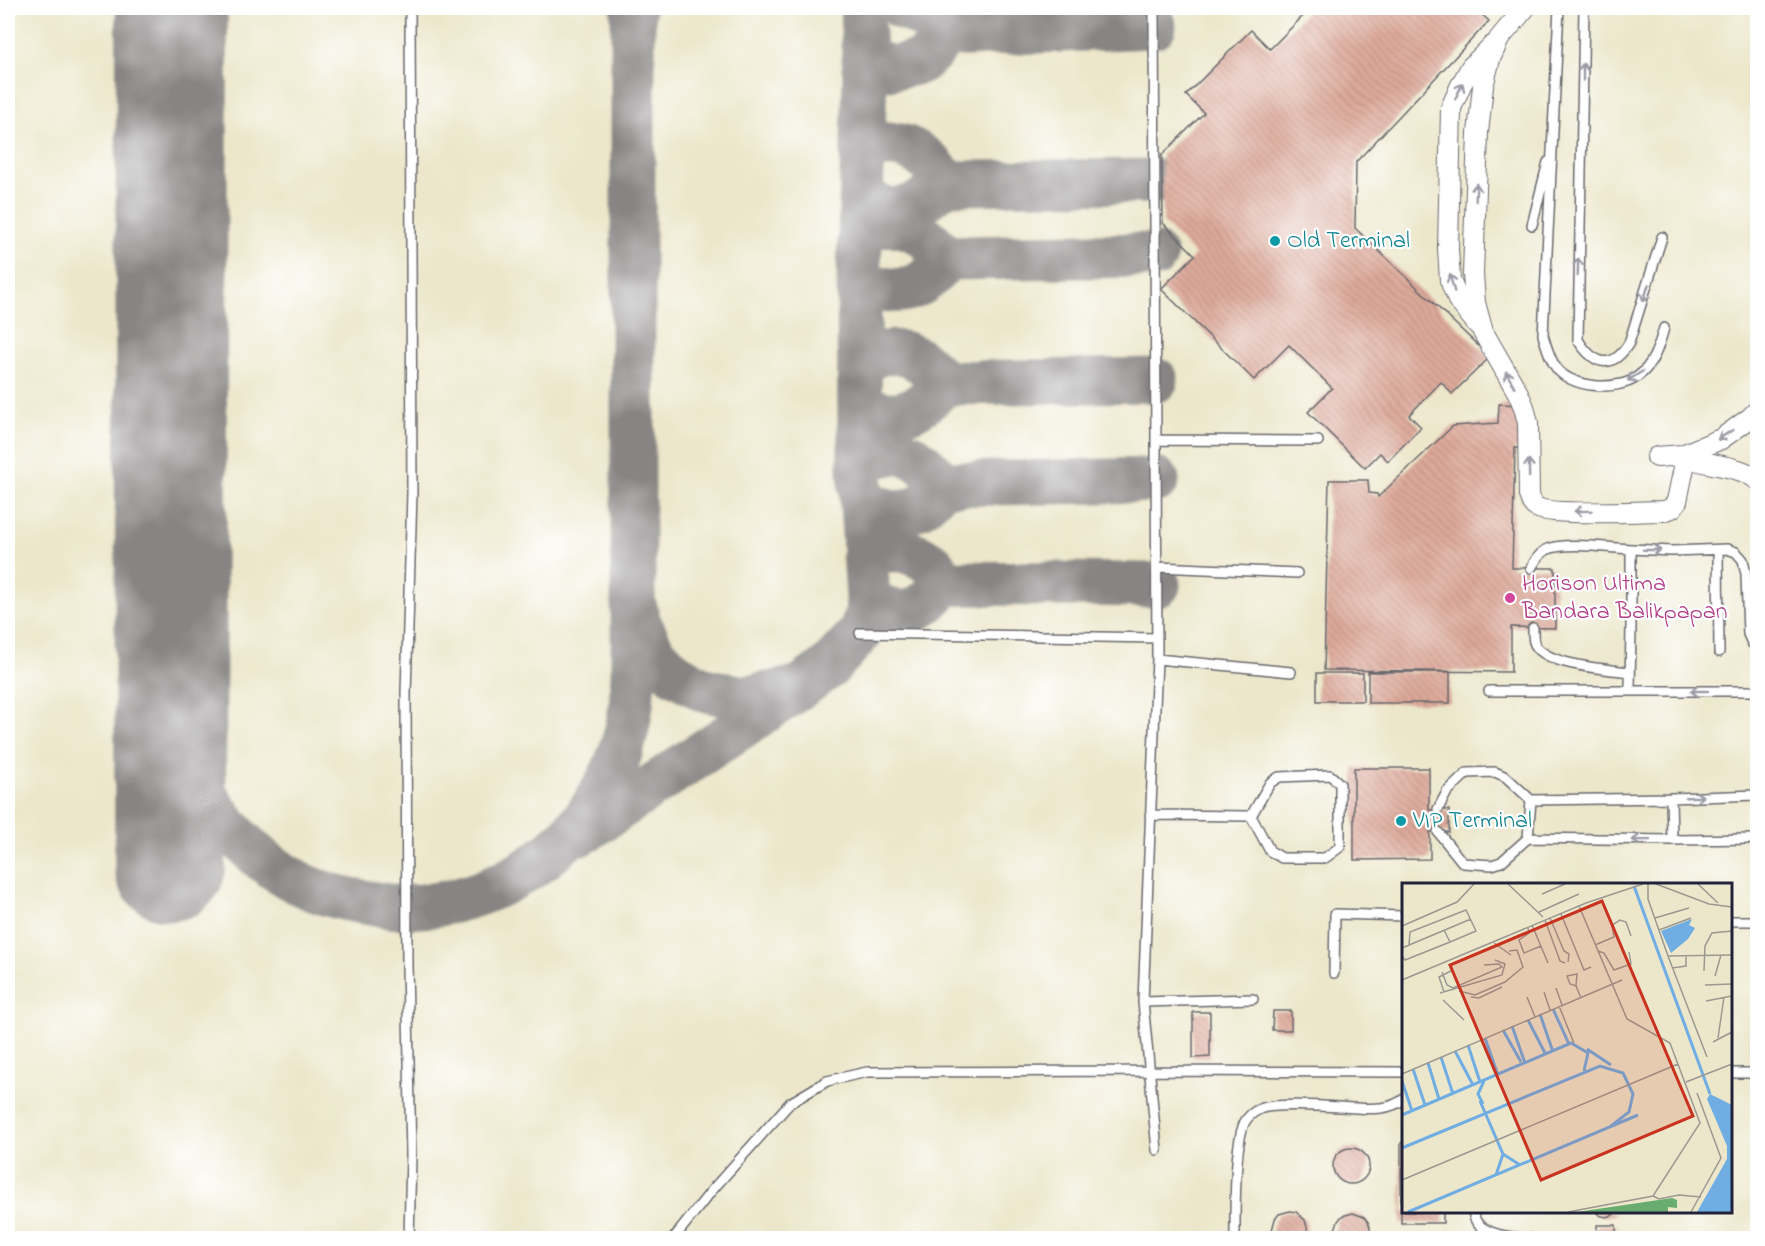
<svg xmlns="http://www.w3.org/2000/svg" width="1765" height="1246" font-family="'Indie Flower',sans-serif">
  <defs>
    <pattern id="building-back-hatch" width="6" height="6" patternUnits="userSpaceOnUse" patternTransform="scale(1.5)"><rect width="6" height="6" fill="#dda999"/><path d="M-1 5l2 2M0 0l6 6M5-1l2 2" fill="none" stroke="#bd9185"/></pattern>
  </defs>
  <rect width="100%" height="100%" fill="#fff"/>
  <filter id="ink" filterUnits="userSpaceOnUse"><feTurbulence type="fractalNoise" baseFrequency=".0167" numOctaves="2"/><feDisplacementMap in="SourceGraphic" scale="12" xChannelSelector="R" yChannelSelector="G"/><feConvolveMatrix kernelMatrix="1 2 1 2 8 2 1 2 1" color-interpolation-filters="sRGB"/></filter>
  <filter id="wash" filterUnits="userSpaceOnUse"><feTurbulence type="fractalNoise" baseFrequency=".008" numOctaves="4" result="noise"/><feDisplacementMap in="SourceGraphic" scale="24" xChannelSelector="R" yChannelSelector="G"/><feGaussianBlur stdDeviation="1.35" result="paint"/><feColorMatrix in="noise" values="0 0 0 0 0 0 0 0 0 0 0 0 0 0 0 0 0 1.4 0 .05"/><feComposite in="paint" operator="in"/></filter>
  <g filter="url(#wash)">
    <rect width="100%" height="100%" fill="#ece7cb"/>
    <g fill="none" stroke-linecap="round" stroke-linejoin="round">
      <path stroke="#878483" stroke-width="45" d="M903 8C922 14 931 21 944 35L1154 26
        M864 59 892 68 920 62 933 51 944 35
        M863 153C868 150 874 147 880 146 909 139 932 162 947 183
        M866 198 877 206 889 210 902 209 918 204 947 183 1155 181
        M860 233C867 230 875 227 883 225 910 221 930 238 946 258L1155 255
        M859 281C898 298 921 293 946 258
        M860 363C895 341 919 354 944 383
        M944 383 1156 380
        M860 402C891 427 921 411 944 383
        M860 462C899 446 916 450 942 484L1157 480
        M862 498C895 520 918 518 942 484
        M864 556 886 550H903L919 556 934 565 944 583
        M944 583 1158 585
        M868 599C901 623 921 613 944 583
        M636 611 639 623 654 653 674 673 704 690 745 698 799 688 829 667 860 633 867 615 868 599 860 472 859 271 865 74 862 8
        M171 643C174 687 177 740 197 780 219 823 254 859 297 882 316 892 336 897 357 901 371 903 387 907 402 907 474 907 546 871 589 812 610 783 625 748 630 712 632 701 632 688 633 676V8
        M582 833 789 695"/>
      <path stroke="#878483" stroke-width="112" d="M170 865 172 8"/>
    </g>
    <g id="blocks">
      <path fill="url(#building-back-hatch)" d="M1311 8H1475L1489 21 1356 162 1355 228 1490 357 1452 394 1441 382 1409 415 1421 427 1388 461 1380 453 1365 468 1308 412 1332 388 1289 345 1254 380 1161 289 1195 255 1163 223 1162 155 1204 113 1186 95 1251 30 1270 49Z
        M1499 404 1522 405 1521 449 1515 448 1512 568H1555V628L1511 627V672L1324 670 1329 480H1368L1369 493 1377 494 1378 497 1453 426 1498 423Z
        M1368 672H1450V703H1368Z
        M1317 673H1363V701H1317Z
        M1354 768H1429V810H1449V832H1430V859L1354 860Z
        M1273 1011H1291V1030H1272Z
        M1193 1012H1210V1057L1193 1058Z
        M1401 1143H1404V1212H1443V1223H1401Z
        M1333 1166a18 18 0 1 1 36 0a18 18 0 1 1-36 0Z
        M1290 1211 1296 1212 1305 1220 1308 1231 1306 1237 1305 1238H1275L1272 1230 1275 1219 1279 1214Z
        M1596 1212H1616L1613 1215 1606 1217 1599 1215Z
        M1353 1213 1364 1217 1368 1222 1370 1227 1369 1238H1336L1334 1232 1338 1221 1342 1216Z
        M1597 1225H1616V1238H1597Z"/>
    </g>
  </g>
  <g filter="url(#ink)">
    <use href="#blocks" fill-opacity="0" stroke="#69676d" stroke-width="1.5"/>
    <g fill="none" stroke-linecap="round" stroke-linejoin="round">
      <defs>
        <path id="service" d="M1154 8 1157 659 1143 1002 1157 1150
          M1559 8 1543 335C1546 345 1549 357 1555 366 1568 388 1617 392 1637 377 1653 366 1659 346 1664 328
          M1584 8 1578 340C1594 365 1612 371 1629 343L1662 237
          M1532 225 1548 162
          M1156 440 1318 441
          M1718 550 1719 652
          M1158 567 1297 573
          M1531 568C1535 561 1539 554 1546 550 1563 541 1610 548 1631 549
          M1533 628C1533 632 1533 638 1534 642 1542 666 1608 669 1630 672
          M860 633 1157 638
          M1157 659 1291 672
          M1489 691H1758
          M1630 691 1631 625V549L1672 551 1727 549 1736 552 1743 560 1746 574 1748 634 1752 643 1758 648
          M1671 798 1672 840
          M1438 809 1447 792 1467 773 1495 772 1506 777 1531 800 1671 798 1758 795
          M1150 815 1251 816 1270 851 1282 858H1325L1340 847V784L1330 775 1279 777 1270 783 1251 816
          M1438 832 1463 863 1492 865 1501 862 1528 838 1672 840 1758 839
          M1528 838 1531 800
          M1730 921H1758
          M1334 973 1335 914 1404 916
          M1143 1002 1253 999
          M1730 1073H1758
          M1473 1212C1474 1215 1474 1218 1476 1221 1484 1235 1514 1238 1529 1238
          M409 1238 411 1156 407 965 406 693 412 493 410 8
          M674 1238 713 1189 790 1103 827 1081 867 1072 1149 1071 1404 1072
          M1235 1238C1235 1215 1234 1138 1246 1120 1249 1116 1255 1111 1260 1109 1275 1102 1336 1107 1356 1108 1372 1109 1390 1110 1404 1099"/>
        <path id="minor" d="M1525 8 1499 39 1490 59 1483 86 1478 133 1473 274 1475 303 1483 332 1518 393 1524 407 1528 423 1529 495C1531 500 1532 505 1536 507 1548 516 1643 511 1664 511L1672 508 1677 501 1687 453
          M1478 325 1458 300 1450 280 1448 249 1451 108 1461 85 1471 67 1492 46
          M1682 455C1706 467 1736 463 1758 480
          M1657 457 1682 455 1721 439 1750 418 1758 410"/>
      </defs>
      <use href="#service" stroke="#69676d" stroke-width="12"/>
      <use href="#minor" stroke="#69676d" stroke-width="22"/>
      <use href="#service" stroke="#fff" stroke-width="9"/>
      <use href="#minor" stroke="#fff" stroke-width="20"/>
    </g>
    <defs><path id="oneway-shaft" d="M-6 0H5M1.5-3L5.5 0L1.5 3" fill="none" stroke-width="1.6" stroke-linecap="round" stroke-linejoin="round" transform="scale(1.5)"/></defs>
    <g stroke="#9c9ca7">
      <use href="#oneway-shaft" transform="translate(1583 72) rotate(-90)"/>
      <use href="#oneway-shaft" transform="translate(1459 91) rotate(-65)"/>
      <use href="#oneway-shaft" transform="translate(1476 192) rotate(-88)"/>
      <use href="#oneway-shaft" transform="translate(1578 267) rotate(-88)"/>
      <use href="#oneway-shaft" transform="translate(1452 283) rotate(-105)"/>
      <use href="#oneway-shaft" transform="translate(1646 293) rotate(107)"/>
      <use href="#oneway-shaft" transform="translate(1635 376) rotate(148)"/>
      <use href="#oneway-shaft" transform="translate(1510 379) rotate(-120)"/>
      <use href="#oneway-shaft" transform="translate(1725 435) rotate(147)"/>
      <use href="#oneway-shaft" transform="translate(1529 468) rotate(-91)"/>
      <use href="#oneway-shaft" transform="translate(1583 511) rotate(179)"/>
      <use href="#oneway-shaft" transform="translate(1652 550) rotate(2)"/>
      <use href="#oneway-shaft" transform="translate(1699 691) rotate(180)"/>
      <use href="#oneway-shaft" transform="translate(1695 797) rotate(-2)"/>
      <use href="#oneway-shaft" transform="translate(1641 840) rotate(-179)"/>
    </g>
  </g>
  <g fill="#0f9aa8" stroke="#fff" stroke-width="2">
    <circle cx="1275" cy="241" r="6"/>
    <circle cx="1401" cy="821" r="6"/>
  </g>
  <circle fill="#d1479c" stroke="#fff" stroke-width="2" cx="1510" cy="598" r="6"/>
  <g text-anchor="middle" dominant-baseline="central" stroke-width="4.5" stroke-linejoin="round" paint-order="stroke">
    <g font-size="24" fill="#0d838f" stroke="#fff" text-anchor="start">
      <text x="1287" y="241">Old Terminal</text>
      <text x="1413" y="821">VIP Terminal</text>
    </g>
    <g font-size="24" fill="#b23c85" stroke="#fff" text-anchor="start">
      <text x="1522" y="584">Horison Ultima<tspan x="1522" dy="28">Bandara Balikpapan</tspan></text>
    </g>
  </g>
  <g transform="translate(1402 883)">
    <rect width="330" height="330" fill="#ece7cb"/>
    <path d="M270 315 275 317V325L266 324V329H175Z" fill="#69ac70"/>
    <path d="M290 36 287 42 293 45 286 56 269 70 259 48ZM308 211 330 222V329H295L325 276V263L305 216Z" fill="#6fade2"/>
    <path fill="none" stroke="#6fade2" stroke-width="3" d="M232 3 308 211M151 126 167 161M138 131 151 169M126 137 144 172M110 143 123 180M101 147 119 179M83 155 96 192M66 162 78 199M185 166 209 182M53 168 71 202M39 174 51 211M26 180 37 216M11 186 23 222M0 198 10 228M78 218 101 271 118 282M81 221 76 211 82 198M0 232 169 160 186 170 182 188M0 265 198 183 221 190 231 211 227 229 209 243M94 292 101 271M6 329 236 232"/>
    <path fill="none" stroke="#9b9891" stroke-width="1.5" d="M106 1 141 34M246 1V16L266 73 330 72M254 1 307 21 330 24M296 1 316 20M140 11 163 1M137 29 177 11M159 31 182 87 189 84M148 35 162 68 167 71 166 79M253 35 287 25M143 37 158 78 163 80M130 42 146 80M0 43 55 19 72 1M126 45 127 50 117 57 122 70 139 63M257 47 289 35M92 60 109 72M7 62 8 49 64 27 74 48 48 59M193 62 212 54 210 42 218 37 224 39 229 53M0 65 69 36M196 68 202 70 212 87 229 81 227 69M0 73 3 77 48 59 42 47M266 73 305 174M270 85 284 83V73M302 88 303 63 310 50 330 48M40 89 45 102 51 105 100 84 97 81 82 82M313 93 319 72M0 97 184 20 241 1M303 102 330 101M174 103 168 101 165 93 175 91 174 103 179 115M154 105 160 122M57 108 73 112 103 99 121 84 115 67 107 68M42 109 37 94 51 87M142 109 148 127M38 110 100 92 103 81 93 77M69 114 77 115 100 104M125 114 133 134M41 117 62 137M304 118 330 113M157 123 172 160M316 155 322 114M311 159 330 149M0 191 220 97M284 199 330 181M0 297 276 181M251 313 257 316 277 312 299 314M166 329 251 313 298 240 268 160 225 136 177 23M289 329 319 275 295 210"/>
    <path fill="#c8321e" fill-opacity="0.15" stroke="#c8321e" stroke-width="3" d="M200 18 291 233 139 297 48 82Z"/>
    <rect width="330" height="330" fill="none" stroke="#22223b" stroke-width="3"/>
  </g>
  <rect width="1765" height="1246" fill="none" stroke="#fff" stroke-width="30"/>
</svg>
